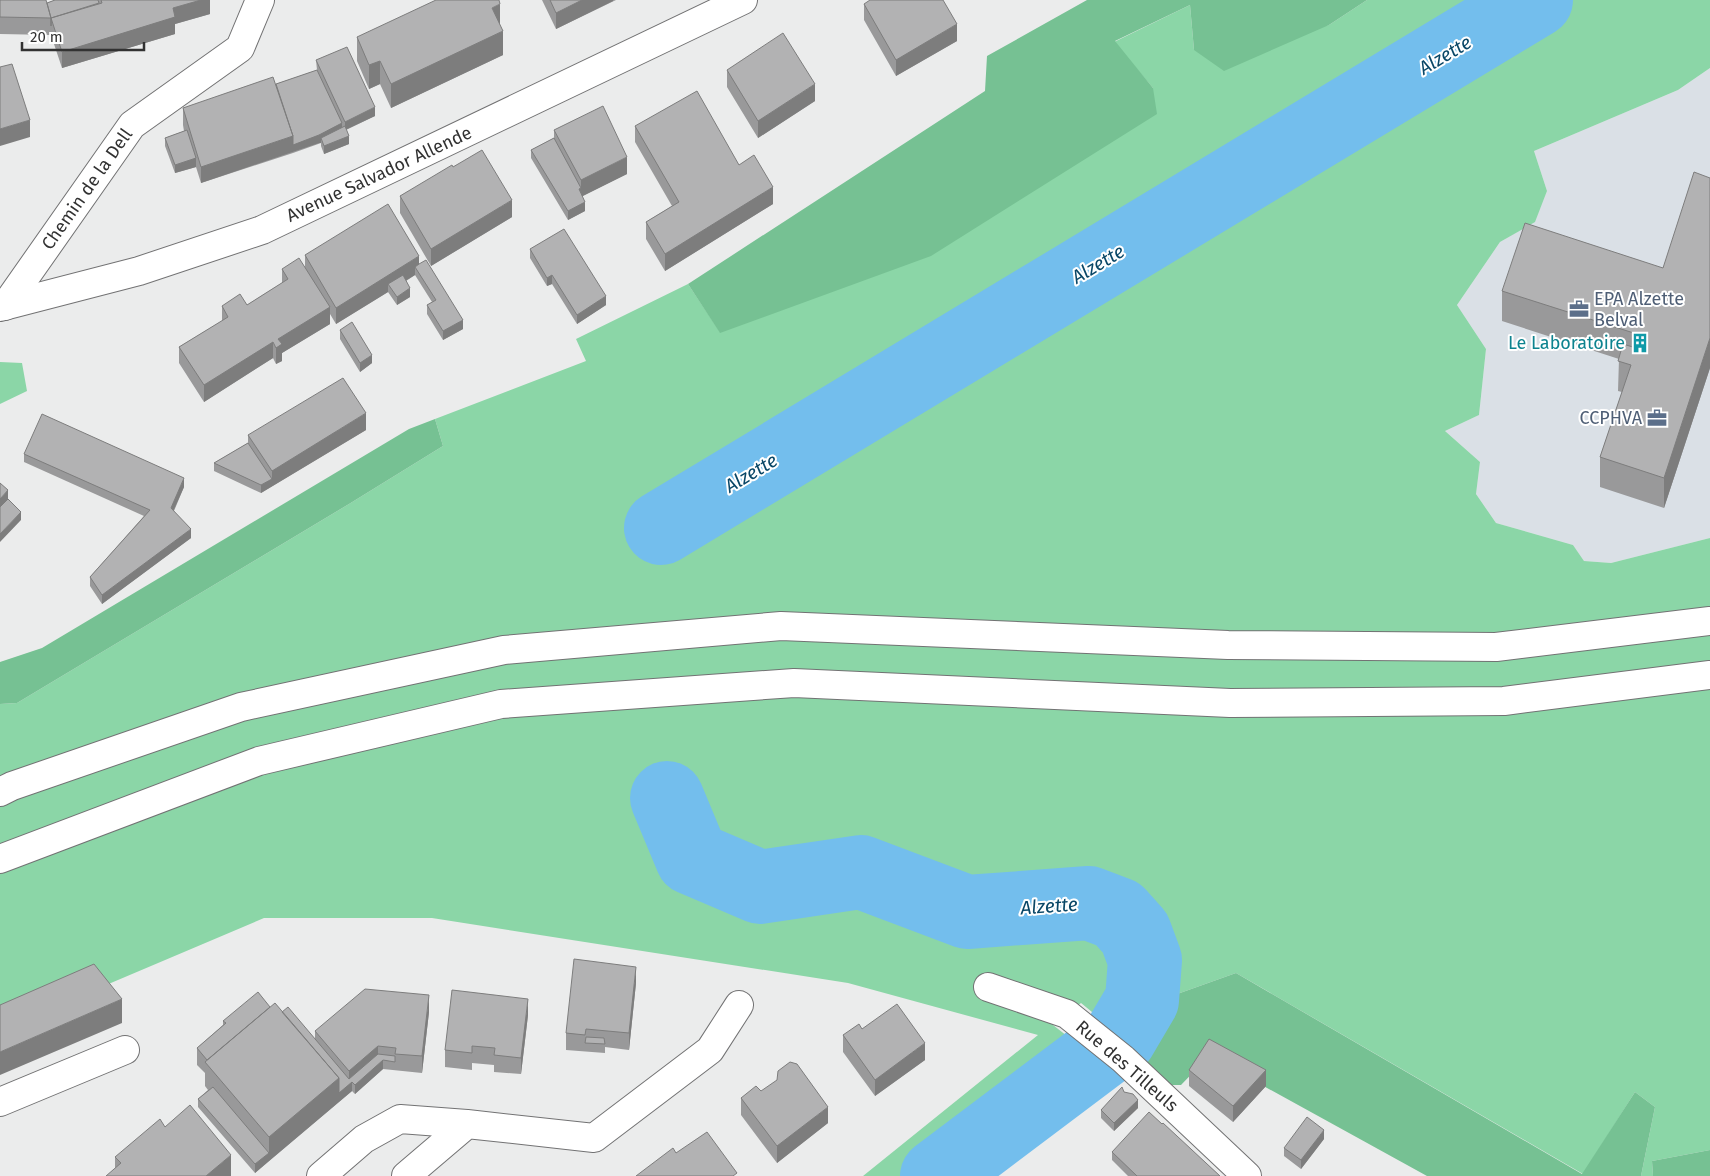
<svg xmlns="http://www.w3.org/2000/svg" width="1710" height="1176" font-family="'Fira Sans',sans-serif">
  <rect width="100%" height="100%" fill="#ebecec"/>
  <path fill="#dae0e6" d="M1710 68V538L1611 563 1584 561 1573 545 1496 523 1476 494 1480 462 1445 431 1479 415 1486 349 1457 305 1500 242 1535 221 1547 191 1534 151 1678 90Z"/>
  <path fill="#8bd6a7" d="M1367 0H1710V68L1678 90 1534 151 1547 191 1535 222 1500 242 1457 305 1486 349 1479 415 1445 431 1480 462 1476 494 1496 523 1573 545 1584 561 1611 563 1710 538V1150L1652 1161 1653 1176H1641L1655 1107 1635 1092 1583 1174 1236 973 1166 998 1136 1048 1081 1003 1053 1025 1109 1069 972 1176H863L1038 1035 848 983 432 918H264L0 1030V704L17 703 349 504 443 446 435 419 586 361 576 339 688 284 720 332 1153 88 1114 42 1190 5 1194 50 1329 25Z
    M0 362 22 363 27 391 0 404Z"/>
  <path fill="#76c193" d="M1087 0H1367L1329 25 1224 71 1194 50 1190 5 1115 41 1153 88 1157 114 931 256 720 333 688 284 985 91 987 56Z
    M435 419 443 446 349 504 17 703 0 704V662L42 648 409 429Z
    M1236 973 1582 1174 1635 1092 1655 1107 1641 1176H1427L1209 1056 1181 1085H1151L1136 1048 1166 998Z
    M1710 1150V1176H1653L1652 1161Z"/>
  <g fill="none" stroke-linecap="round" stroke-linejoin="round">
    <path stroke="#73beed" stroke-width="74" d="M661 528 1536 0
      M667 798 692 858 760 887 861 872 967 912 1089 903 1118 914 1135 933 1145 960 1142 1000 1119 1039 937 1176"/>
    <defs>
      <path id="minor" d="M5 306 132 125 240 48 260 0
        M988 987 1067 1014 1123 1059 1247 1176
        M0 1102 125 1050
        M321 1176 364 1139 400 1119 467 1124 594 1138 710 1050 739 1005
        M406 1176 467 1124"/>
      <path id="major" d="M0 307 139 271 262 230 743 0
        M0 792 12 786 241 707 504 650 781 626 1228 645 1496 647 1710 621
        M0 859 259 761 501 704 794 683 1230 703 1504 701 1710 675"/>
    </defs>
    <use href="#minor" stroke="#727273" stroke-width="30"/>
    <use href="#major" stroke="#727273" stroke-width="30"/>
    <use href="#minor" stroke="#fff" stroke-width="28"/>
    <use href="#major" stroke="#fff" stroke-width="28"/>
  </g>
  <path fill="#99999a" d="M0 0 47 3 55 0H210V14L175 24V34L62 68 51 35 0 34Z
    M542 0H616L556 29Z
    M864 4 957 41 896 76 864 20Z
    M500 26 503 55 391 108 380 84 369 89 357 61V37Z
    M316 60 375 116 346 130 349 144 324 154 321 146V143L293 153 201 183 196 167 175 173 165 146V138L184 131 183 125V108L276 84 317 70Z
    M727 70 815 101 758 138 727 87Z
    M635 126 739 165 773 204 665 271 646 239V222L672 206 635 142Z
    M554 130 627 174 582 196 585 211 568 220 531 158V150L554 138Z
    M453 167 512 217 431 266 400 213V196Z
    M1710 178V368L1664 508 1600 487V457L1622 392 1618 391 1619 359 1502 321V291L1663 268Z
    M530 249 606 305 577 324 552 284 547 286 530 258Z
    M305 255 419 264 463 329 443 340 427 314V305L432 302 415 275 406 281 410 297 397 305 388 292 336 324 330 314V324L282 353V361L276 364 273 358 204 402 179 363V347L222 321V306L247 305 282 283V269L305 268Z
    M340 330 372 363 360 372 340 339Z
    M366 430 261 493 214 471V463L248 443V435Z
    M24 454 184 487 174 511 191 538 102 604 90 586V577L144 516 24 462Z
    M636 983 629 1050 605 1047V1053L566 1050V1033Z
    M270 1007 282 1012 315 1039V1031L429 1012 422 1073 383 1069 355 1094 352 1091 255 1173 198 1107V1099L208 1090 205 1086V1073L197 1065V1048L223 1025V1021Z
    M528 1015 521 1074 494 1072V1065L472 1063V1070L445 1067V1050Z
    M862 1029 925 1060 875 1096 843 1052V1035Z
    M1189 1070 1266 1086 1233 1122 1189 1086Z
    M761 1091 828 1123 777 1163 741 1115V1098Z
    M1124 1092 1138 1108 1114 1131 1101 1118V1110Z
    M1162 1124 1220 1176H1128L1112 1160V1152Z
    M165 1127 231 1176 115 1169V1157Z
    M1324 1139 1301 1169 1284 1156V1148Z"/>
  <path fill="#7d7d7d" d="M201 0H210V14L175 24V34L62 68V52L173 8Z
    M582 0H613V1L556 29V13Z
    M500 4V27L492 8Z
    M957 24V41L896 76V60Z
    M503 31V55L391 108V84Z
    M380 61V84L369 89V65Z
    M815 84V101L758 138V121Z
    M375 107V116L345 130V122Z
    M30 120V137L0 146V129Z
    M342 123V132L321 138V143H319L201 183V167L293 136Z
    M349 136V144L324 154V146Z
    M627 157V174L581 197 579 189 581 188V180Z
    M196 158V167L175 173V165Z
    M773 187V204L665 271V254Z
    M512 200V217L431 266V249Z
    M585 202V211L568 220V211Z
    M419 256V272L415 267V275L392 289 388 284V292L336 324V308Z
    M552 275V284L547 286V278Z
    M410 288V297L397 305V297Z
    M606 296V305L577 324V315Z
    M330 307V324L282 353V361L276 364V348L278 339Z
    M463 320V329L443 340V331Z
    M1710 338V368L1664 508V478Z
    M273 342V358L204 402V385Z
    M372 355V363L360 372V363Z
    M366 413V430L261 493V485L272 479V471Z
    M184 478V487L171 516V508Z
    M8 490V507L0 516V499Z
    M21 512V520L0 542V534Z
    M191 529V538L102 604V595Z
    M636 967V983L629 1050V1033Z
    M429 995V1012L422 1073V1056Z
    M122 999V1023L0 1075V1052Z
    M528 999V1015L521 1074V1058Z
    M925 1043V1060L875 1096V1080Z
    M378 1046V1062L352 1082V1091L269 1161V1137L339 1078 349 1084V1071Z
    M383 1060V1069L355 1094V1085Z
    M1266 1070V1086L1233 1122V1106Z
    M1138 1100V1108L1114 1131V1123Z
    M828 1107V1123L777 1163V1146Z
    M1324 1130V1139L1301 1169V1160Z
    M269 1153V1161L255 1173V1164Z
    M231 1155V1176H206Z"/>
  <path fill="#b2b2b3" stroke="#7d7d7d" d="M0 0H46L51 18 0 17Z
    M55 0H98L99 3 51 18V26V18L47 3Z
    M101 0H201L173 8 175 17 62 52 51 18 102 3Z
    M436 0H499L500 4 492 8 503 31 391 84 380 61 369 65 357 37Z
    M550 0H582L556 13Z
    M870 0H943L957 24 896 60 864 4Z
    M783 33 815 84 758 121 727 70Z
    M347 47 375 107 345 122 316 60Z
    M12 64 30 120 0 129V67Z
    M317 70 342 123 319 135 293 145V136L276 84Z
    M273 77 293 136 201 167 183 108Z
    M697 91 739 165 754 155 773 187 665 254 646 222 679 202 635 126Z
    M603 106 627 157 581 180 554 130Z
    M345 126 349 136 324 146 321 138Z
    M187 130 196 158 175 165 165 138Z
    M554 138 581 188 579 189 585 202 568 211 531 150Z
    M482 150 512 200 431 249 400 196 452 165 453 167Z
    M1694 172 1710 178V338L1664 478 1600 457 1631 365 1618 361 1623 344 1636 348 1640 335 1502 291 1525 223 1663 268Z
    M388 204 419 256 336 308 305 255Z
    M564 229 606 296 577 315 552 275 547 278 530 249Z
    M299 258 330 307 278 339 282 344 276 348 273 342 204 385 179 347 228 317 222 306 240 294 247 305 288 279 282 269Z
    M426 260 463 320 443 331 427 305 436 300 415 267 419 264Z
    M403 275 410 288 397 297 388 284Z
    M352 322 372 355 360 363 340 330Z
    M343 378 366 413 272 471 248 435Z
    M42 414 184 478 171 508 191 529 102 595 90 577 150 510 24 454Z
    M248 443 272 479 261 485 214 463Z
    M0 483 8 490 0 499Z
    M8 499 21 512 0 534V507Z
    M574 959 636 967 629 1033 586 1029 585 1035 566 1033Z
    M94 964 122 999 0 1052V1005Z
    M365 989 429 995 422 1056 395 1054 396 1048 378 1046 349 1071 315 1031Z
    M452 990 528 999 521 1058 494 1055 495 1048 472 1046V1053L445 1050Z
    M258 992 270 1007 207 1060 197 1048 226 1023 223 1021Z
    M275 1003 339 1078 269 1137 205 1062Z
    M897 1004 925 1043 875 1080 843 1035 859 1024 862 1029Z
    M288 1007 349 1079 378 1054 395 1056V1062L383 1060 355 1085 352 1082 339 1093V1078L282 1012Z
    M586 1037 604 1038 605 1044 585 1043Z
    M1209 1039 1266 1070 1233 1106 1189 1070Z
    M790 1062 797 1064 828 1107 777 1146 741 1098 756 1086 761 1091 777 1080 778 1071Z
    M213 1087 269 1153 255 1164 198 1099Z
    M1122 1087 1124 1092 1133 1094 1138 1100 1114 1123 1101 1110Z
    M190 1105 231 1155 206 1176H106L121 1163 115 1157 160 1119 165 1127Z
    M1149 1112 1162 1124 1163 1123 1220 1176H1137L1112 1152Z
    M1307 1117 1324 1130 1301 1160 1284 1148Z
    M707 1132 737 1173 733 1176H636L673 1148 676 1153Z"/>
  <defs>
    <symbol id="office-bare" viewBox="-9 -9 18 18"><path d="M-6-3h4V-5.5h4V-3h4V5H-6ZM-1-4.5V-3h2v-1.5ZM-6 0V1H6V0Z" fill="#5c6f8a" stroke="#fff" stroke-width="2.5" paint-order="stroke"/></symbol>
    <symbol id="building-bare" viewBox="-9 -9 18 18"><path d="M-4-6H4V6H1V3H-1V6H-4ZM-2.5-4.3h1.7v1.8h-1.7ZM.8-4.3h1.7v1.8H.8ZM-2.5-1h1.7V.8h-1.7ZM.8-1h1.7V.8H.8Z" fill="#0f9aa8" stroke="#fff" stroke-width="2.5" paint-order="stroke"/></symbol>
  </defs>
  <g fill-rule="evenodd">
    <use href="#office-bare" x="1565" y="295" width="28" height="28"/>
    <use href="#building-bare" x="1626" y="329" width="28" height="28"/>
    <use href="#office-bare" x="1643" y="404" width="28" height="28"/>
  </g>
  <g text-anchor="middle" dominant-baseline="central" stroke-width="4" stroke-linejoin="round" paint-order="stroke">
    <g font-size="18" fill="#323232" stroke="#fff">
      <text transform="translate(379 174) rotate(-25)">Avenue Salvador Allende</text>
      <text transform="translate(87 189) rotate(-55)">Chemin de la Dell</text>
      <text transform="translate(1127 1066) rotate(41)">Rue des Tilleuls</text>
    </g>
    <g font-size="18" fill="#4e5e75" stroke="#fff" text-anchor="start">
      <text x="1594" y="299">EPA Alzette<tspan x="1594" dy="21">Belval</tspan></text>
      <text x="1642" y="418" text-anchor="end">CCPHVA</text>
    </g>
    <g font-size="18" fill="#0d838f" stroke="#fff" text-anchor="end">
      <text x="1625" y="343">Le Laboratoire</text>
    </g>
    <g font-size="19" font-style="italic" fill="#094767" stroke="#fff">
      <text transform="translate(1445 55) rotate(-31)">Alzette</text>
      <text transform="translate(1098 264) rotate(-31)">Alzette</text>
      <text transform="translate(751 473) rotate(-31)">Alzette</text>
      <text transform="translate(1049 906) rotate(-4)">Alzette</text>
    </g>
  </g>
  <path d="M22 42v8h122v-8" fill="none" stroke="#323232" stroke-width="2.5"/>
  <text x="30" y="42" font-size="15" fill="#323232" stroke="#ffffff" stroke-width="4" paint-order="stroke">20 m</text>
</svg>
